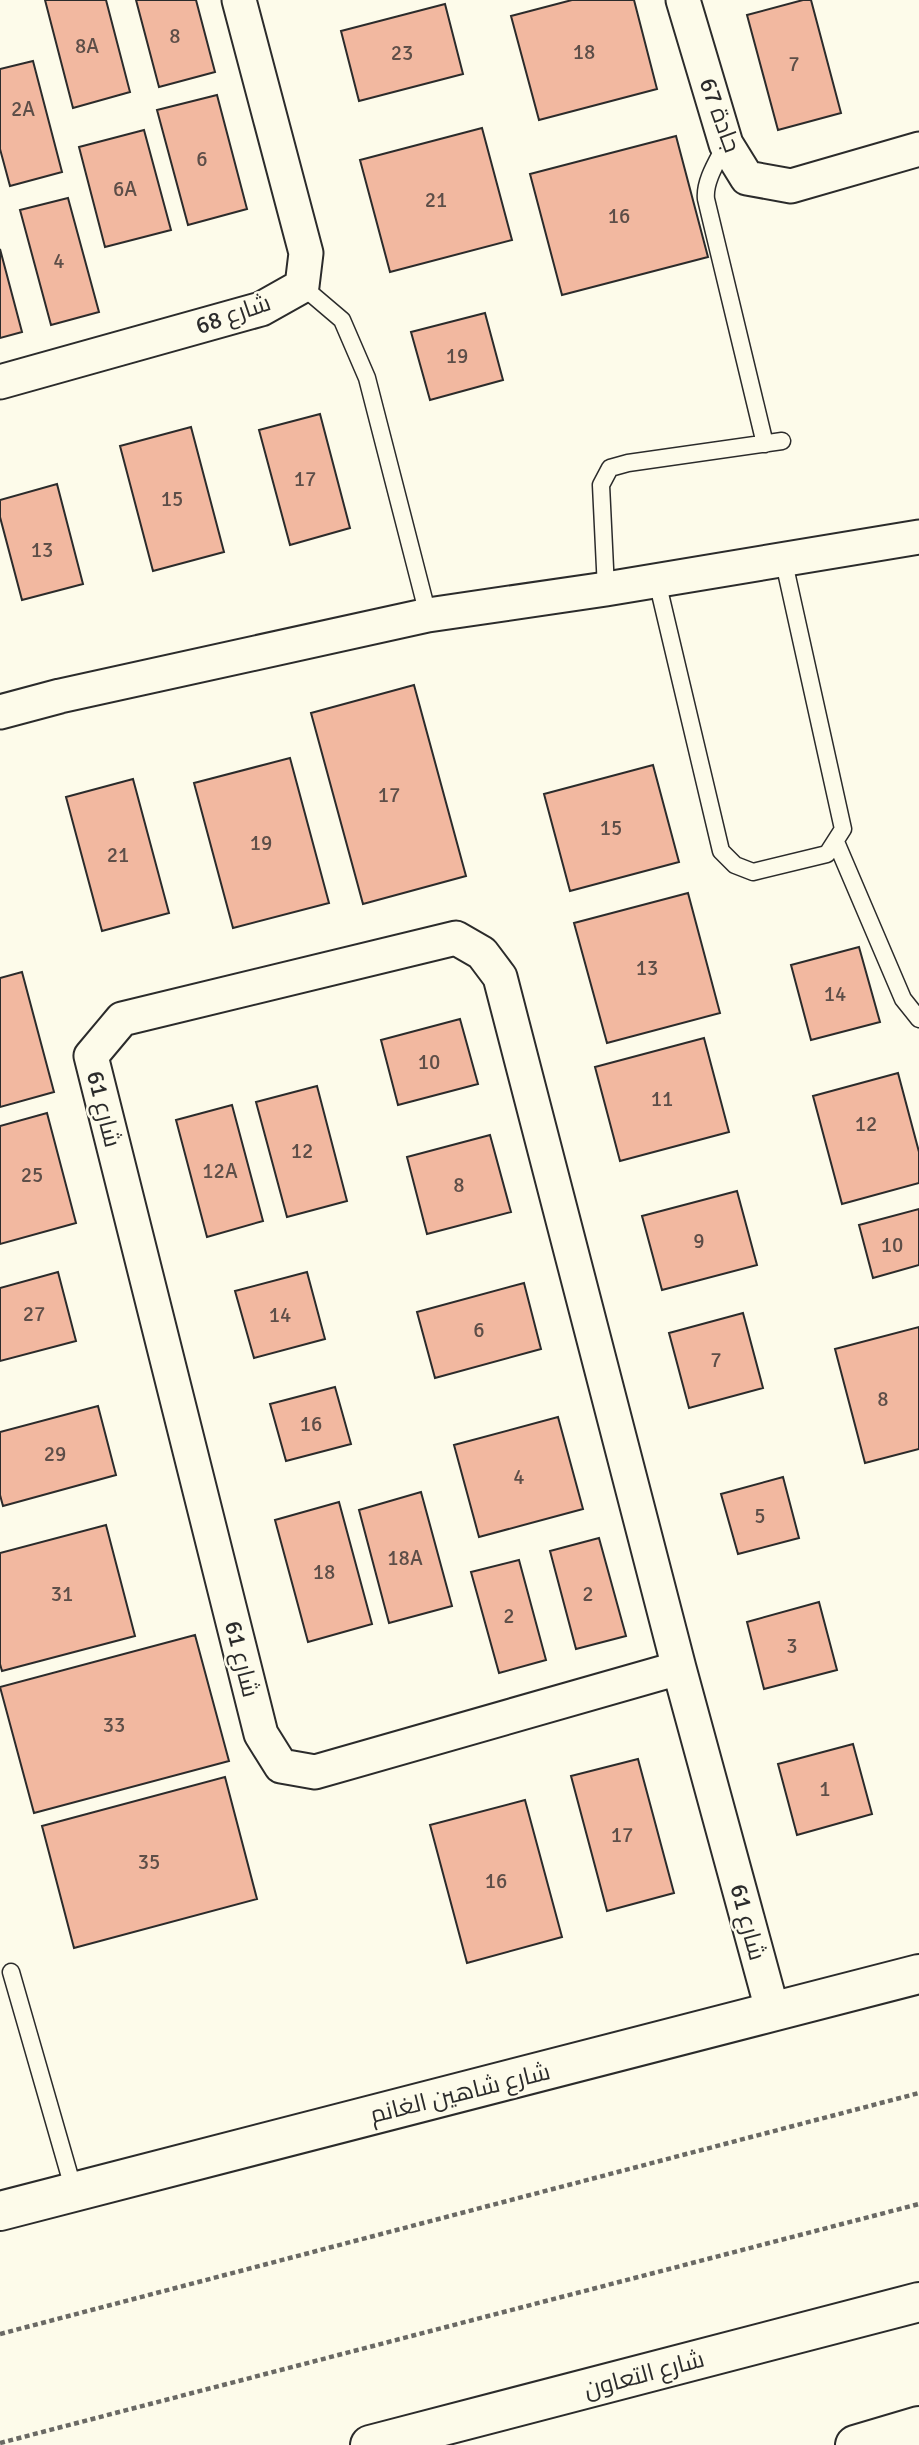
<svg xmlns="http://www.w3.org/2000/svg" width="919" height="2445" font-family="Signika,Cairo,sans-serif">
  <rect width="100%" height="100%" fill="#fdfbea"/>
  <path fill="#f2b8a0" stroke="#2b2b2b" stroke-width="2" d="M45 0H106L130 92 73 108Z
    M136 0H196L215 72 159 87Z
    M572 0H634L657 89 539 120 511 16Z
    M803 0H811L841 113 778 130 747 15Z
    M445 4 463 74 359 101 341 31Z
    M33 61 62 172 10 186 0 149V69Z
    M217 95 247 209 188 225 157 110Z
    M482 128 512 240 390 272 360 160Z
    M144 130 171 230 105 247 79 147Z
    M676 136 708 257 562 295 530 174Z
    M68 198 99 312 51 325 20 210Z
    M0 249 22 332 0 338Z
    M485 313 503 380 430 400 411 332Z
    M320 414 350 528 290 545 259 430Z
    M191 427 224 552 153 571 120 446Z
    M57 484 83 584 22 600 0 517V500Z
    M414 685 466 876 363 904 311 713Z
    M290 758 329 903 233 928 194 783Z
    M653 765 679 862 570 891 544 794Z
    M133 779 169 913 102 931 66 797Z
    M688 893 720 1013 607 1043 574 923Z
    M859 947 880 1022 811 1040 791 965Z
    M22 972 54 1092 0 1107V978Z
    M460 1019 478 1084 398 1105 381 1040Z
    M704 1038 729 1132 620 1161 595 1067Z
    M898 1073 919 1152V1183L842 1204 813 1096Z
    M317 1086 347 1201 287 1217 256 1102Z
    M232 1105 263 1221 207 1237 176 1120Z
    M47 1113 76 1223 0 1244V1126Z
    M490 1135 511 1212 427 1234 407 1157Z
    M737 1191 757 1265 662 1290 642 1216Z
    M919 1209V1265L873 1278 859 1225Z
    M58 1272 76 1341 0 1361V1288Z
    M307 1272 325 1339 254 1358 235 1291Z
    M524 1283 541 1349 435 1378 417 1312Z
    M743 1313 763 1388 689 1408 669 1333Z
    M919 1327V1449L865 1463 835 1349Z
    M335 1387 351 1444 286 1461 270 1404Z
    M98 1406 116 1475 3 1506 0 1495V1432Z
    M558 1417 583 1509 479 1537 454 1445Z
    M783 1477 799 1538 738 1554 721 1494Z
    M421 1492 452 1606 389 1623 359 1510Z
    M339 1502 372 1624 308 1642 275 1520Z
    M106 1525 135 1636 2 1671 0 1664V1553Z
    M599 1538 626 1636 576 1649 550 1551Z
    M519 1560 546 1660 499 1673 471 1572Z
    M819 1602 837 1670 764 1689 747 1622Z
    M195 1635 229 1761 34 1813 0 1687Z
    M853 1744 872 1814 797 1835 778 1764Z
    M638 1759 674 1893 607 1911 571 1776Z
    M225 1777 257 1899 74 1948 42 1826Z
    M525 1800 562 1937 467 1963 430 1825Z"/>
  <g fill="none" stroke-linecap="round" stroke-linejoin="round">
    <defs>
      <path id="lane" d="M726 144C718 160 704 181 706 199L765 444
        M302 286 342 320 367 378 428 615
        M657 581 721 851 735 865 753 872 827 854 843 829 783 558
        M606 589 601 485 610 468 628 463 782 441
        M836 842 903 999 919 1019
        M11 1972 74 2191"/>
      <path id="street" d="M683 0 726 144 747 178 791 186 919 149
        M0 382 261 309 302 286 306 253 239 0
        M0 712 60 696 428 615 606 589 919 537
        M679 1668 315 1772 281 1766 261 1734 91 1056 122 1019 456 938 482 953 500 977 679 1668 773 2013"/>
      <path id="secondary" d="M0 2211 919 1974"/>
      <path id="primary" d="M370 2445 919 2302
        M855 2445 919 2426"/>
    </defs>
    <use href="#lane" stroke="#2b2b2b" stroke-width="19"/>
    <use href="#street" stroke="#2b2b2b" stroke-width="37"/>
    <use href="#secondary" stroke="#2b2b2b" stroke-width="42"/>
    <use href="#primary" stroke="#2b2b2b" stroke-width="42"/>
    <path stroke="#6a6964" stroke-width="4.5" stroke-dasharray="5 3.5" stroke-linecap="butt" d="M0 2334 919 2093
      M0 2443 919 2204"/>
    <use href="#lane" stroke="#fdfbea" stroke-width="16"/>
    <use href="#street" stroke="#fdfbea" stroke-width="33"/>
    <use href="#secondary" stroke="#fdfbea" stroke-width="38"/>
    <use href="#primary" stroke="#fdfbea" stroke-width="38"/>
  </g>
  <g text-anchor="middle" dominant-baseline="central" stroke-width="5" stroke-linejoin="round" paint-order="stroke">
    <g font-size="21" fill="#5d4e48">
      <text x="175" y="36">8</text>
      <text x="87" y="46">8A</text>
      <text x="584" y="52">18</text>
      <text x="402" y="53">23</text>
      <text x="794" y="64">7</text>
      <text x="23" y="109">2A</text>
      <text x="202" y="159">6</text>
      <text x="125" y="189">6A</text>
      <text x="436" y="200">21</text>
      <text x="619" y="216">16</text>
      <text x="59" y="261">4</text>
      <text x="457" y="356">19</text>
      <text x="305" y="479">17</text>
      <text x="172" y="499">15</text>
      <text x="42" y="550">13</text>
      <text x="389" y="795">17</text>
      <text x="611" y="828">15</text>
      <text x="261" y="843">19</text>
      <text x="118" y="855">21</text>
      <text x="647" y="968">13</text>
      <text x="835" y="994">14</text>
      <text x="429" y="1062">10</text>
      <text x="662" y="1099">11</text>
      <text x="866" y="1124">12</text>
      <text x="302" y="1151">12</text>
      <text x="220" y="1171">12A</text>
      <text x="32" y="1175">25</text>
      <text x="459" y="1185">8</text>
      <text x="699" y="1241">9</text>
      <text x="892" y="1245">10</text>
      <text x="34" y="1314">27</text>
      <text x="280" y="1315">14</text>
      <text x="479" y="1330">6</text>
      <text x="716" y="1360">7</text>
      <text x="883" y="1399">8</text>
      <text x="311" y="1424">16</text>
      <text x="55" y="1454">29</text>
      <text x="519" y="1477">4</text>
      <text x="760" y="1516">5</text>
      <text x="405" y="1558">18A</text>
      <text x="324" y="1572">18</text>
      <text x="62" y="1594">31</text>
      <text x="588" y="1594">2</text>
      <text x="509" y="1616">2</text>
      <text x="792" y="1646">3</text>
      <text x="114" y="1725">33</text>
      <text x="825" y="1789">1</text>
      <text x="622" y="1835">17</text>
      <text x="149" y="1862">35</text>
      <text x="496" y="1881">16</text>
    </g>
    <g font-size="24" fill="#2b2b2b" stroke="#fdfbea">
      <text transform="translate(720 115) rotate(70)">جادة 67</text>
      <text transform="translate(233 314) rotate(-19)">شارع 68</text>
      <text transform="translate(104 1109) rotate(76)">شارع 61</text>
      <text transform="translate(242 1659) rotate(76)">شارع 61</text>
      <text transform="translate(748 1922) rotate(75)">شارع 61</text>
      <text transform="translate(460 2093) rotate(-14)">شارع شاهين الغانم</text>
      <text transform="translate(644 2374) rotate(-15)">شارع التعاون</text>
    </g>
  </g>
</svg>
